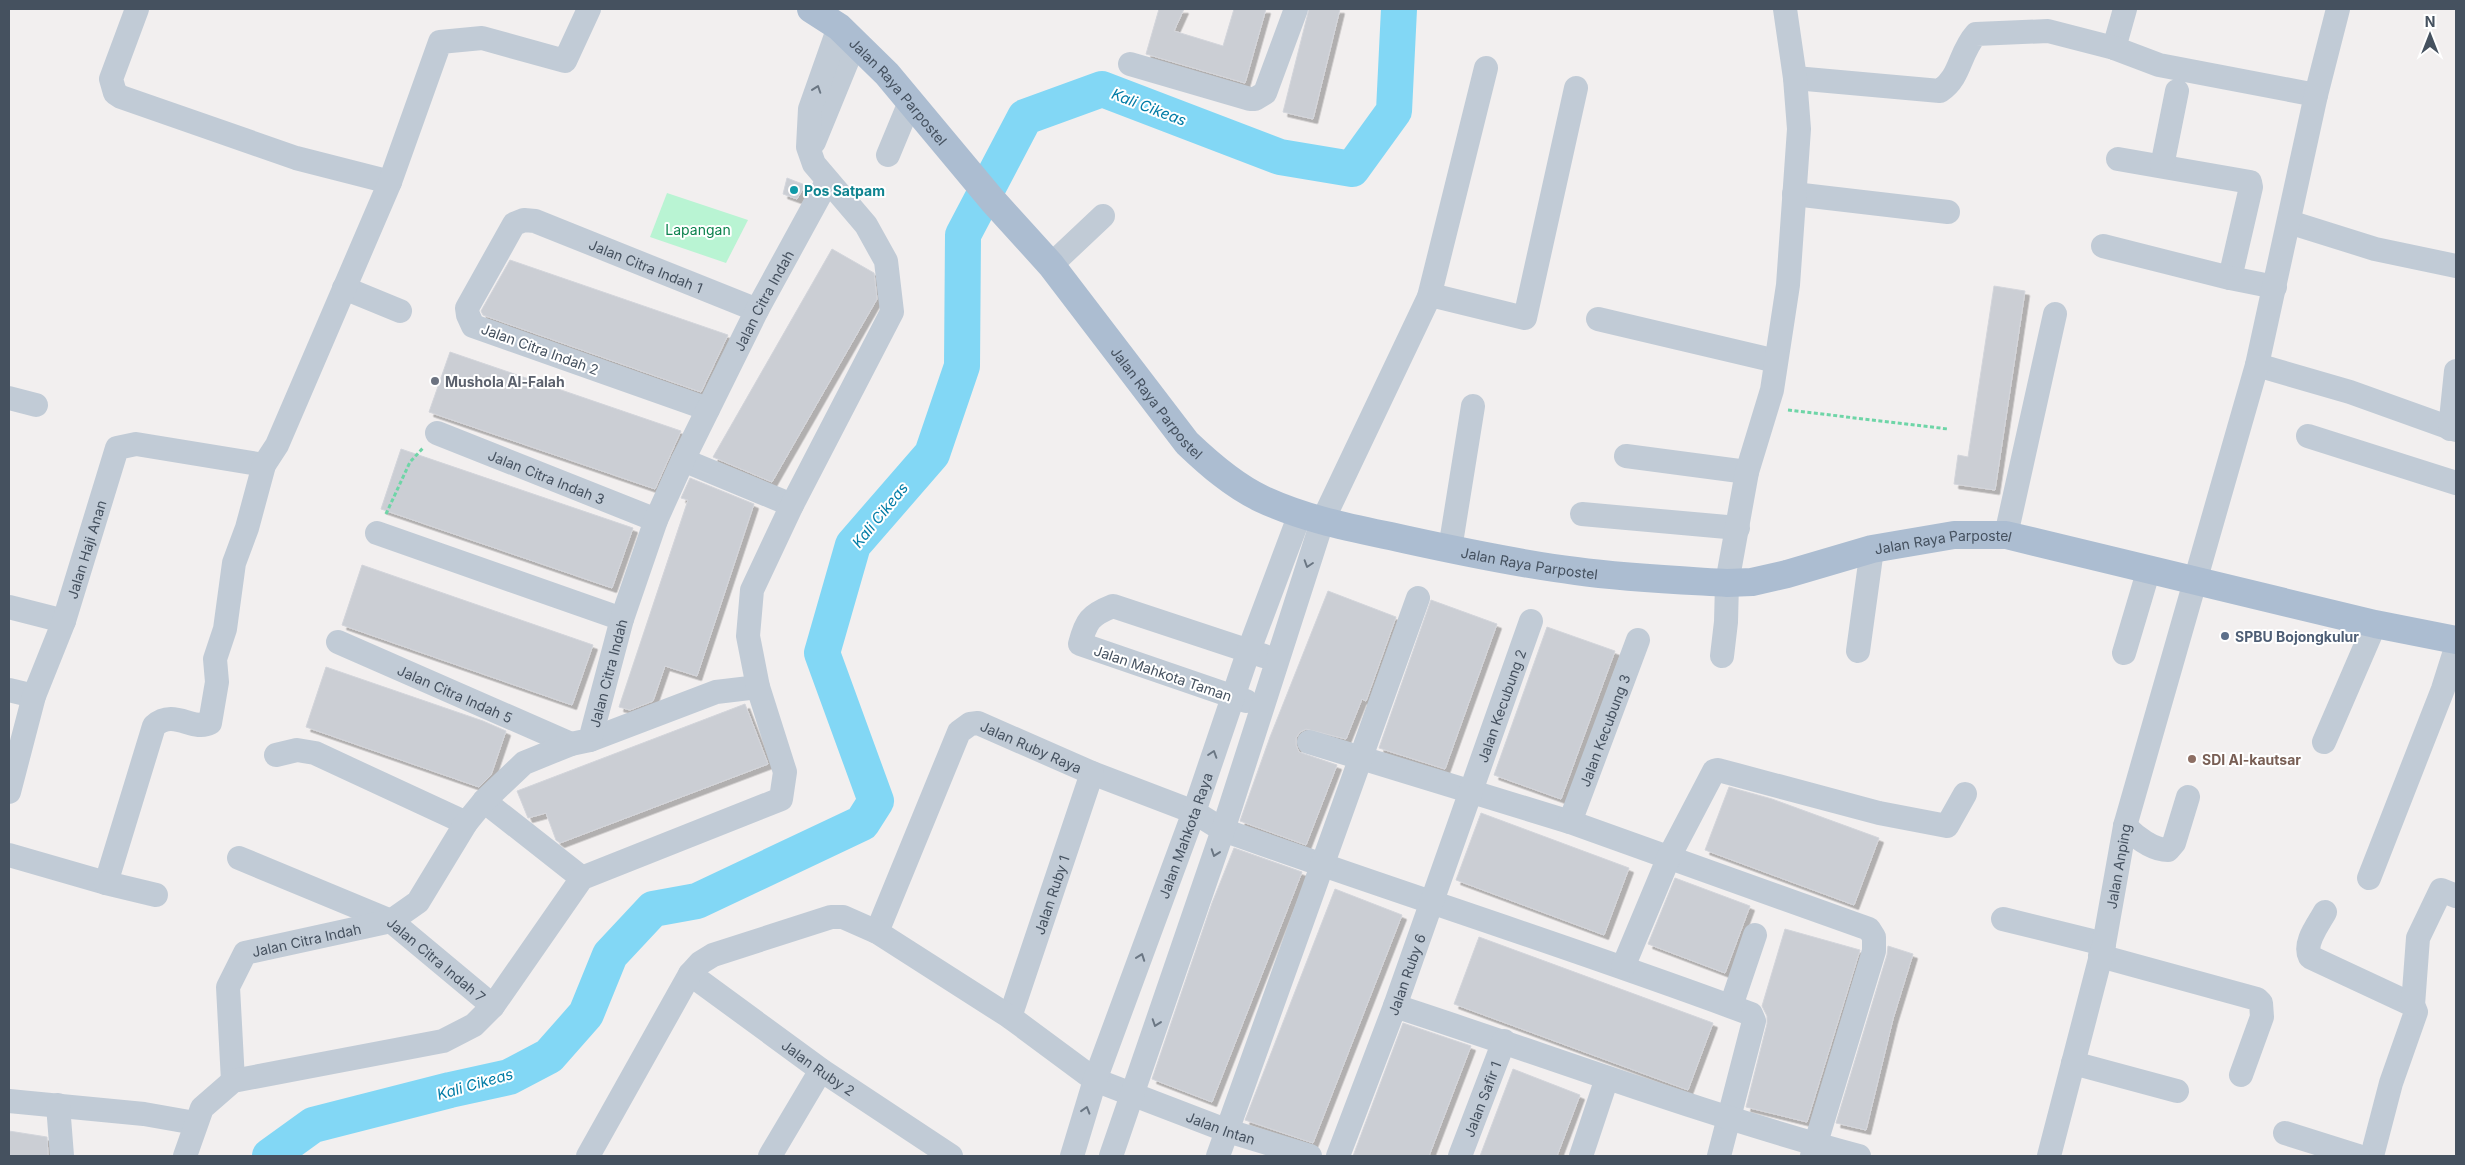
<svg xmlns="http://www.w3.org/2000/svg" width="2465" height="1165" font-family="Inter,sans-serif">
  <defs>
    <filter id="shadow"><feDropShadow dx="4.5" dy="4.5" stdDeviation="0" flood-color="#0004"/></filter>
  </defs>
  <rect width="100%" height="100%" fill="#f2efef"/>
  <path fill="#b9f4d3" d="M667 193 748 220 726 263 650 237Z"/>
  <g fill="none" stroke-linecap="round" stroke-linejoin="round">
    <path stroke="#82d7f5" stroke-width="36" d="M270 1156 313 1125 450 1090 509 1077 549 1056 586 1014 610 955 653 909 697 901 862 823 876 801 822 653 853 545 932 454 962 366 963 235 1025 117 1102 89 1280 157 1352 169 1394 111 1399 9"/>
  </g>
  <path fill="#cbced4" stroke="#d3d5db" filter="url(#shadow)" d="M1159 9H1184L1174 31 1223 46 1234 9H1266L1245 83 1146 54Z
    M1309 9H1340L1313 119 1283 112Z
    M787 178 805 185 797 199 783 194Z
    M832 249 874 273 877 299 772 482 713 457Z
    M510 260 728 335 701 392 483 315 481 311Z
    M1994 286 2025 291 1995 490 1954 484 1958 455 1968 457Z
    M450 352 681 431 655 489 429 412Z
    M401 449 633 528 612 588 381 509Z
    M690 478 754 504 697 676 665 666 653 701 630 710 619 707 688 500 681 498Z
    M362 565 593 645 572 705 342 625Z
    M1328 591 1396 617 1366 701 1362 699 1346 739 1306 729 1300 732 1296 738V745L1299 752 1337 765 1306 845 1240 821 1270 737Z
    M1431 600 1497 624 1445 769 1379 748Z
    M1547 627 1615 651 1561 799 1494 775Z
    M326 667 483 721 506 731 491 775 479 787 306 727Z
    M745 704 768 764 560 843 556 840 546 813 528 818 517 791Z
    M1729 787 1772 799 1879 838 1854 905 1705 850Z
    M1481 813 1629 868 1604 935 1456 880Z
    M1234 848 1302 872 1212 1102 1152 1079 1212 903Z
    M1675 878 1750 906 1725 973 1648 944Z
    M1335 889 1402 915 1313 1143 1245 1120Z
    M1785 929 1860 950 1807 1122 1746 1107 1767 1024V1016L1762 1006Z
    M1479 937 1713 1023 1688 1090 1454 1004Z
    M1888 946 1913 954 1893 1019 1866 1130 1836 1123 1887 955Z
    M1403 1023 1471 1046 1440 1127 1429 1156H1353Z
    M1513 1069 1580 1095 1557 1156H1480Z
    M9 1131 47 1137 48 1156H9Z"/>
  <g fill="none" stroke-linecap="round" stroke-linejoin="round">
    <path stroke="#6ed5a7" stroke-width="3" stroke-dasharray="4 2.5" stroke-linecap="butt" d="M1788 410 1948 429
      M386 514 410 462 423 448"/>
    <g stroke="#c1cbd6" stroke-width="24">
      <path d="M137 9 111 79 115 93 121 97 296 158 390 182"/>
      <path d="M2114 48 2125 9"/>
      <path d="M1130 64 1250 99H1255L1265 93 1296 9"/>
      <path d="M1795 78 1940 91C1961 77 1959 53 1976 34L2048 31 2114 48 2159 65 2316 95"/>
      <path d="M814 142 855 42"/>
      <path d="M888 155 910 102"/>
      <path d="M2118 159 2250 182 2251 187 2230 278"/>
      <path d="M2162 166 2177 91"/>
      <path d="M1794 194 1948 212"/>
      <path d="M2289 222 2375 249 2456 266"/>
      <path d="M2103 246 2230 278 2275 287"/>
      <path d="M1051 265 1103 216"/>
      <path d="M344 288 400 311"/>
      <path d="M1429 297 1486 68"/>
      <path d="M1598 319 1776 361"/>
      <path d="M2257 365 2350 392 2456 430"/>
      <path d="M9 398 36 405"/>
      <path id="s1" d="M708 409 473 326 468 315 467 308 514 224 524 220 535 221 757 310"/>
      <path d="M2450 429 2456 371"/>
      <path id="s2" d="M437 433 656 520"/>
      <path d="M2308 436 2456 483"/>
      <path d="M1626 456 1747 472"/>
      <path d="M683 460 792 505"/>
      <path d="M1582 514 1738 528"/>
      <path d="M377 533 622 619"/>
      <path d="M2006 535 2055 314"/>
      <path d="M1450 549 1473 406"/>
      <path d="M9 607 64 621"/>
      <path id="s3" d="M338 642 571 744"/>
      <path d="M1858 651 1872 549"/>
      <path d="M2124 653 2149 569"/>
      <path d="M1722 656 1726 622 1727 583 1747 472 1772 390 1788 285 1799 129 1795 78 1785 9"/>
      <path d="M9 690 34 696"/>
      <path d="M1246 701 1080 644C1086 621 1090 615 1113 606L1264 656"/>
      <path d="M590 740 716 692 758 687"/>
      <path d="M1309 742 1570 822 1869 929 1874 937V951L1812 1156"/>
      <path d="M2324 742 2375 624"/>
      <path d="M276 755 297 750 315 753 466 823"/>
      <path id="s4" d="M9 792 34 696 64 621 117 448 136 444 264 465"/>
      <path d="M484 801 582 878"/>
      <path id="s5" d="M1570 822 1638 640"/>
      <path d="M2125 826C2136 837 2153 850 2168 850L2174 843 2188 797"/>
      <path d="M9 855 106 883 154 726C174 708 193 732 210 723L217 682 215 659 225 629 234 563 247 528 264 465 277 445 390 182 440 42 482 38 565 61 589 9"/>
      <path id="s6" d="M239 858 391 921 493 1006"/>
      <path d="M2369 878 2443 689 2456 648"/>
      <path d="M106 883 156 895"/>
      <path d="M2325 912C2318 925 2303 943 2310 957L2413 1005 2416 1012 2391 1083 2372 1156"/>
      <path d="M2003 919 2104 944"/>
      <path id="s7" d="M877 932 959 732 970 724 978 723 1092 773 1194 812 1223 830C1399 893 1577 949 1751 1014L1754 1021 1719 1156"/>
      <path d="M2100 956 2257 999 2261 1003 2262 1017 2241 1075"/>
      <path d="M1623 967 1669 857 1714 771 1718 770 1879 813 1947 826 1965 794"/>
      <path id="s8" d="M690 974 821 1070 951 1156"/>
      <path d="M2413 1005 2418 938 2441 890 2456 896"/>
      <path d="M1395 1006C1549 1056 1702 1114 1859 1156"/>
      <path d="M1731 1006 1755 935"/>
      <path id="s9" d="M1010 1017 1092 773"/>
      <path d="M2073 1063 2177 1091"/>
      <path id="s10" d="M233 1081 228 987 245 953 391 921 418 902 466 823 484 801 524 763 571 744 590 740 622 619 656 520 683 460 757 310 827 182"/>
      <path d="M9 1101 144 1114 195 1123"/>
      <path d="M58 1105 62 1156"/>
      <path d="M2285 1133 2358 1156"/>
      <path d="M185 1156 202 1108 233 1081 443 1041 474 1025 493 1006 582 878 781 799 785 772 758 687 748 636 752 590 792 505 892 312 886 261 866 225 814 164 808 147 810 109 839 27"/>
      <path id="s11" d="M588 1156 690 974 700 963 713 955 831 917H843L877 932 1010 1017 1095 1080 1228 1131 1310 1156"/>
      <path d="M770 1156 821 1070"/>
      <path id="s12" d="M1072 1156 1095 1080 1194 812 1249 650 1300 514"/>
      <path d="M1111 1156 1223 830 1322 522 1429 297H1439L1525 318 1576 88"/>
      <path d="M1218 1156 1418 598"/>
      <path id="s13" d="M1338 1156 1395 1006 1531 621"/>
      <path id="s14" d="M1460 1156 1504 1041"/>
      <path d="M1581 1156 1607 1078"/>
      <path id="s15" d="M2049 1156 2104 944 2125 826 2257 365 2316 95 2338 9"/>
    </g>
    <path stroke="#acbdd1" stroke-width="28" id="s16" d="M811 9 839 27 887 74 993 201 1051 265 1187 443C1209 464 1234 486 1262 499 1309 521 1358 529 1408 540 1463 552 1520 564 1576 571 1626 578 1676 580 1727 583L1752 582 1787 574 1872 549 1954 535H2006L2375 624 2456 640"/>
  </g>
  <defs><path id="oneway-chevron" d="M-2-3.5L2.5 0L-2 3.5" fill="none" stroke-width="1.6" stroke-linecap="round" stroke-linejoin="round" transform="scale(1.25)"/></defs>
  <g stroke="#6a7683">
    <use href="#oneway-chevron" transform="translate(817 89) rotate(-71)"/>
    <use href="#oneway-chevron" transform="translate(1308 564) rotate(108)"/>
    <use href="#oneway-chevron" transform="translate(1213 754) rotate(-72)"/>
    <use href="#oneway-chevron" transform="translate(1215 853) rotate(109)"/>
    <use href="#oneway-chevron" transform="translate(1141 957) rotate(-70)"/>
    <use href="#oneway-chevron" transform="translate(1156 1023) rotate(109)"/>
    <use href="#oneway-chevron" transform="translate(1086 1110) rotate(-73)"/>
  </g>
  <circle fill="#0f9aa8" stroke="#fff" stroke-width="2" cx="794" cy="190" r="5"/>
  <circle fill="#6b7280" stroke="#fff" stroke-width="2" cx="435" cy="381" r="5"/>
  <circle fill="#5c6f8a" stroke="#fff" stroke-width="2" cx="2225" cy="636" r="5"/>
  <circle fill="#8d6e63" stroke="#fff" stroke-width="2" cx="2192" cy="759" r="5"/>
  <g text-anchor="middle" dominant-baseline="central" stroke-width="4" stroke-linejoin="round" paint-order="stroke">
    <g font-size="14" fill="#45515f" stroke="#fff">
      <text stroke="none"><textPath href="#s16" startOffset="121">Jalan Raya Parpostel</textPath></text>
      <text stroke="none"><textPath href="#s1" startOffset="506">Jalan Citra Indah 1</textPath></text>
      <text stroke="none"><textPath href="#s10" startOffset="1035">Jalan Citra Indah</textPath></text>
      <text transform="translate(540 349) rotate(20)">Jalan Citra Indah 2</text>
      <text stroke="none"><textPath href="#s16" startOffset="526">Jalan Raya Parpostel</textPath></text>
      <text stroke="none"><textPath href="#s2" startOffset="118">Jalan Citra Indah 3</textPath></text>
      <text stroke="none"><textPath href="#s16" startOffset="1366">Jalan Raya Parpostel</textPath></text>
      <text stroke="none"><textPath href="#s4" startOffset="255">Jalan Haji Anan</textPath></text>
      <text stroke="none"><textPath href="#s16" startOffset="946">Jalan Raya Parpostel</textPath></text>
      <text stroke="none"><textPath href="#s10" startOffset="630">Jalan Citra Indah</textPath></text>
      <text transform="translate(1163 673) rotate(19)">Jalan Mahkota Taman</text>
      <text stroke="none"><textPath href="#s3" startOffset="128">Jalan Citra Indah 5</textPath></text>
      <text stroke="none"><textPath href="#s13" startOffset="479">Jalan Kecubung 2</textPath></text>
      <text stroke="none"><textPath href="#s5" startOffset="98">Jalan Kecubung 3</textPath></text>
      <text stroke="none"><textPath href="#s7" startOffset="296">Jalan Ruby Raya</textPath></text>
      <text stroke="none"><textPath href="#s12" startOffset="340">Jalan Mahkota Raya</textPath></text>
      <text stroke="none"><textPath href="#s15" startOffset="298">Jalan Anping</textPath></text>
      <text stroke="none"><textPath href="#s9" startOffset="129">Jalan Ruby 1</textPath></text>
      <text stroke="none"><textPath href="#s10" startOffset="195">Jalan Citra Indah</textPath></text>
      <text stroke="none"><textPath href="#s6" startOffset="224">Jalan Citra Indah 7</textPath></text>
      <text stroke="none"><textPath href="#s13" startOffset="194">Jalan Ruby 6</textPath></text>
      <text stroke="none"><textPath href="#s8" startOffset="159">Jalan Ruby 2</textPath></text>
      <text stroke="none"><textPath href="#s14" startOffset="61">Jalan Safir 1</textPath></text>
      <text stroke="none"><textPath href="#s11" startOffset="810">Jalan Intan</textPath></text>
    </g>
    <g font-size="14" font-weight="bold" fill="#0d838f" stroke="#fff" text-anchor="start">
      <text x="804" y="190">Pos Satpam</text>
    </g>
    <g font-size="14" fill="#0d834e" stroke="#fff">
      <text x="698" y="229">Lapangan</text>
    </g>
    <g font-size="14" font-weight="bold" fill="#5b616d" stroke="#fff" text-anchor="start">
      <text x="445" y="381">Mushola Al-Falah</text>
    </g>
    <g font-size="14" font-weight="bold" fill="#4e5e75" stroke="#fff" text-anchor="start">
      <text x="2235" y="636">SPBU Bojongkulur</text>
    </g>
    <g font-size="14" font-weight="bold" fill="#785e54" stroke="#fff" text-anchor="start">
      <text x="2202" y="759">SDI Al-kautsar</text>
    </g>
    <g font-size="15" font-style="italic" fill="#027ca6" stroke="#fff">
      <text transform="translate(1149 107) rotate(21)">Kali Cikeas</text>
      <text transform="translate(880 515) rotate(-51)">Kali Cikeas</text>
      <text transform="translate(475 1084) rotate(-16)">Kali Cikeas</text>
    </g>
  </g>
  <rect width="2465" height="1165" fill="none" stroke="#45515f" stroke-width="20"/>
  <g transform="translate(2430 35)" stroke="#ffffff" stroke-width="4" paint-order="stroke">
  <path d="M0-4L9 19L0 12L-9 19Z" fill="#45515f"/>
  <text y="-8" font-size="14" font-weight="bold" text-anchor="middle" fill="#45515f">N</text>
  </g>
</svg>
